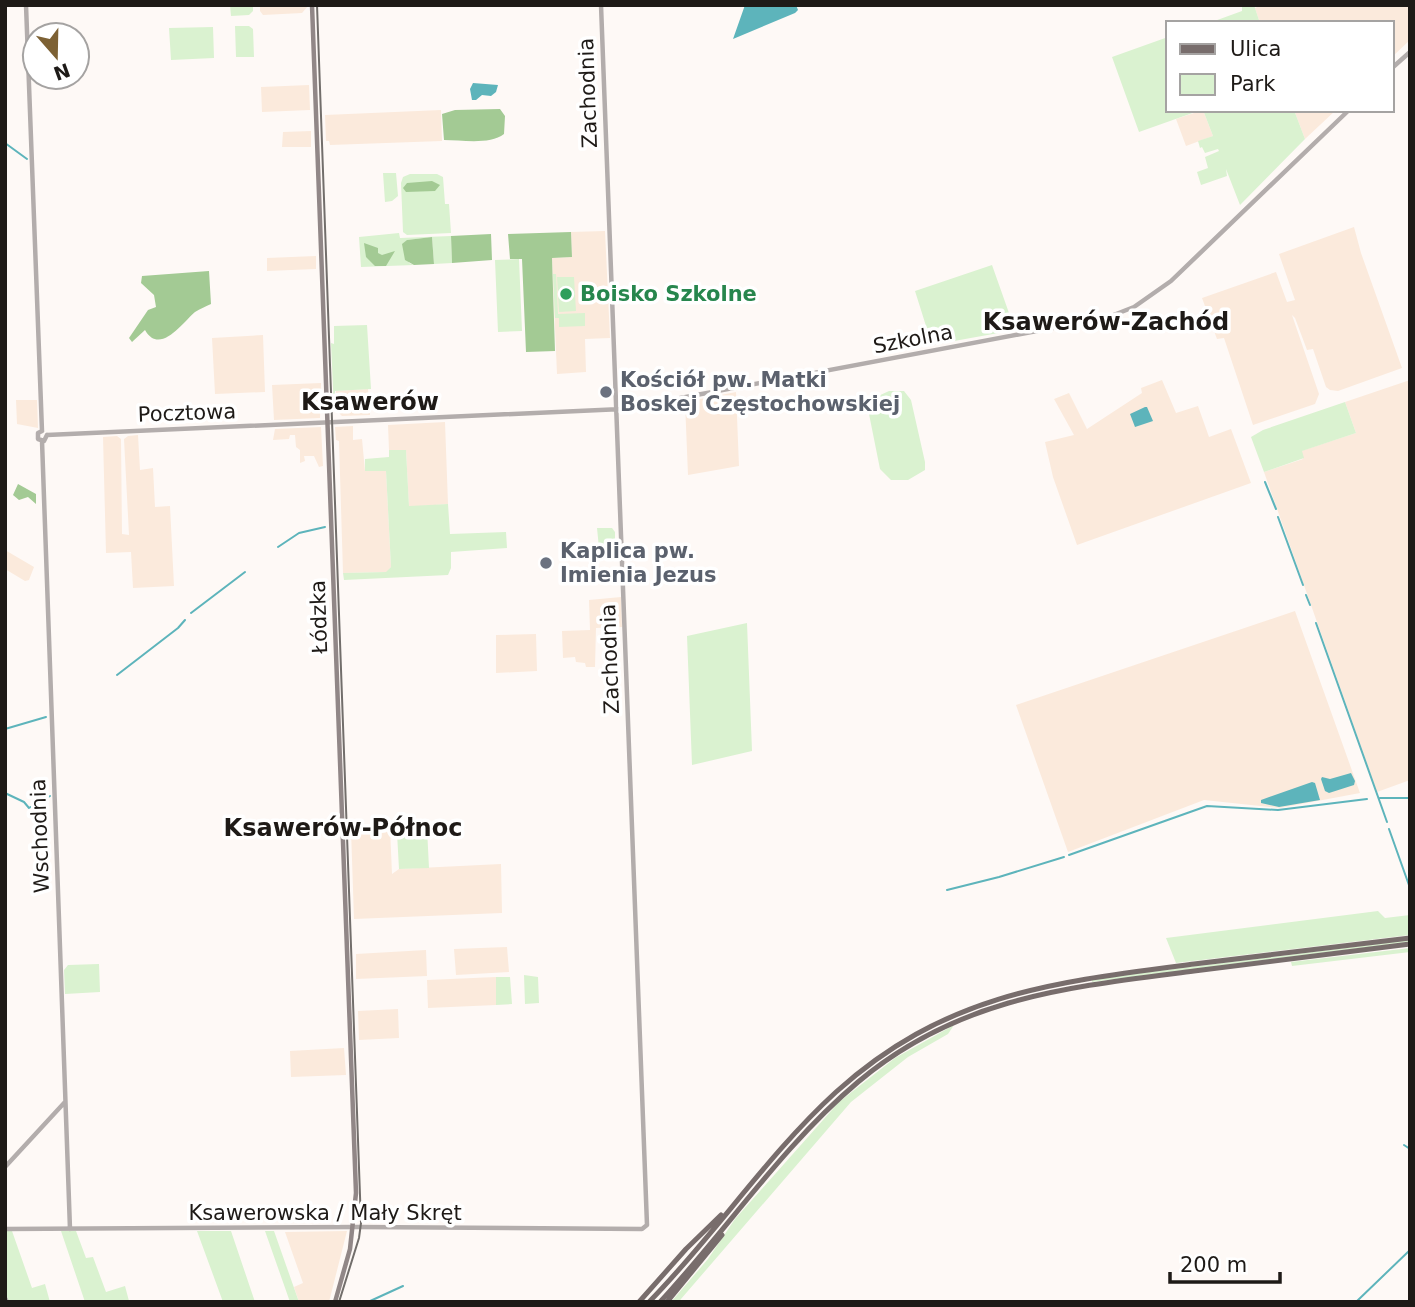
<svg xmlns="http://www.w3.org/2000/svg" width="1415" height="1307" font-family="'DejaVu Sans',sans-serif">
  <rect width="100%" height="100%" fill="#fef9f6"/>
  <path fill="#fbeadc" d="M260 5H308V6L302 13 263 15 260 11Z
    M1262 5H1410V40L1392 57V23H1260L1255 8Z
    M309 85 310 110 262 112 261 87Z
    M441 110 442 141 330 145 329 141H326L325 115Z
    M1203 110 1213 136 1186 146 1176 119Z
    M1294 110H1336L1305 139Z
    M311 131V147H282L283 132Z
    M1354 227 1361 253 1402 368 1338 391 1330 390 1326 387 1313 349 1307 350 1295 318 1292 315 1319 394 1315 404 1253 425 1224 338 1217 339 1202 298 1276 272 1287 302 1295 300 1279 254Z
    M605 231 610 338 585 339 586 372 557 374 552 258 572 257 571 232Z
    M316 256V269L267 271V258Z
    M263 335 265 392 215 394 212 338Z
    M1162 380 1176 413 1198 406 1209 437 1231 429 1251 483 1077 545 1053 477 1045 442 1074 435 1054 399 1069 393 1087 429 1142 393 1141 388Z
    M1410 380V780L1377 792 1264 472 1303 459 1301 451 1356 433 1345 402Z
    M321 383 320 418 274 420 272 385Z
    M368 389 370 415 342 416 337 411 336 391Z
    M736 392 739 466 688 475 685 402Z
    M16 400H37L38 428 17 424Z
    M445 422 448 504 409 507 406 450H389L388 425Z
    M353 426V440L362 439 365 471H386L391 567 387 572 343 573 339 441 336 440 335 427Z
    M321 427 323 466 319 467 314 456H304L305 461 300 463V450L296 447 295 435H290L289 439 273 440 275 429Z
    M138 435 140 470 153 468 155 507 170 506 174 586 133 588 131 552 106 553 103 437 117 436 121 439 122 534 129 535 124 439 128 436Z
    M5 550 34 567 29 580 25 581 5 569Z
    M621 597 622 627 596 628 595 667H586L585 663 576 662 575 657 563 658 562 631 590 630 589 600Z
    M1295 611 1360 793 1280 808 1204 800 1068 852 1016 705Z
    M536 634 537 671 496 673V635Z
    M390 828 392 874 399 869 501 864 502 913 354 919 351 830Z
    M507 947 509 972 456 975 454 949Z
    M426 950 427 976 356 979V954Z
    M496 977V1005L428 1008 427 980Z
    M398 1009 399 1038 359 1040 358 1011Z
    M344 1048 346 1075 291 1077 290 1051Z
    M347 1231 329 1302H299L294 1287 303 1283 285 1232Z"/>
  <path fill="#daf2d0" d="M230 5H253V11L249 15 231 16Z
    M1242 5H1254L1260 23H1209L1242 11Z
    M235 26H249L253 29 254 57H236Z
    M213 27 214 58 171 60 169 28Z
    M1168 37V110H1201L1139 132 1112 57Z
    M1203 110H1294L1305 139 1240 205 1226 169 1227 176 1201 185 1197 172 1208 168 1205 157 1219 151 1218 149 1205 153 1202 147 1200 148 1198 141 1213 136Z
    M396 173 398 196 392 201 385 202 383 173Z
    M410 174H437L443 177 445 204H449L451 233 407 235 403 232 401 183 403 177Z
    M399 233 400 238 451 236 452 263 434 264 432 237 407 240 409 263 414 265 361 267 359 237Z
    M519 259 522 331 498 332 495 260Z
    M992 265 1015 330 932 345 915 291Z
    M553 274H556L558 314 585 313V326L559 327V318H555Z
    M557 277H574L576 311 559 312Z
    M367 325 371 389 335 391 334 411 331 343 334 344V326Z
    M889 391H904L911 400 925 462V470L908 480H891L880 469 868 409 876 397Z
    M1345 402 1356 433 1302 451 1304 458 1264 472 1251 437 1263 430Z
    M389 450H406L409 506 448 504 450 534 506 532 507 548 451 552V568L448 575 344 580 343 573 386 572 391 567 386 471H365V459L389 457Z
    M597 528H612L615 532V547L599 548Z
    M747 623 752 751 692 765 687 636Z
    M427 828 429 868 399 869 397 833 399 829Z
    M1378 911 1385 918 1410 915V935L1176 963 1166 938Z
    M1410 940V942L1092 982V979Z
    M1410 948V952L1292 966 1291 962Z
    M99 964 100 992 65 994 64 970 68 965Z
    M524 975 538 977 539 1003 525 1004Z
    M496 977H510L512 1004 496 1005Z
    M954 1025 948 1034 908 1057 851 1102 681 1299 679 1302H671L708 1259 735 1219 839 1102 895 1058Z
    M5 1231H12L32 1288 45 1284 50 1302H9L5 1291Z
    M61 1231H76L86 1258 93 1257 106 1292 125 1286 129 1301 85 1302Z
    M197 1231H231L255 1302H223Z
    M265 1231H274L299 1302H290Z"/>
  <path fill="#a3ca94" d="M500 109 505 116 504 134C490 145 462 140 444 140L442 114 455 110Z
    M432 181 440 185 435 191 406 192 403 188 407 183Z
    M571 232 572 257 552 258 555 351 526 352 522 259H510L508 234Z
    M491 234 492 260 452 263 451 236Z
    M432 237 434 264 414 265 405 260 402 244 407 240Z
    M364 243 378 248V253L382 255 395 251 386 266H375L366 257Z
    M209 271 211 304C206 306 200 309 195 312 183 322 160 356 145 330L132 342 129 338 148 310 156 307 154 295 141 283 142 276Z
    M18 484 36 494V504L28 497 19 500 13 495Z"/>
  <path fill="#5db4bb" d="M745 5H796L798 10 795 13 733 39Z
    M473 83 498 85 496 92 491 96 482 95 476 100H472L470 89Z
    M1145 407H1147L1153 421 1135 427 1130 414Z
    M1351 773 1355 781 1354 785 1329 793 1325 791 1321 779 1322 777 1330 779Z
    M1312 782 1315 783 1320 800 1279 807 1261 803V800Z"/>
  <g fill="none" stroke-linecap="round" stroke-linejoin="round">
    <path stroke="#5db4bb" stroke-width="2" d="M5 143 27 159
      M1265 482 1276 509
      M1278 517 1303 585
      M278 547 299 533 325 527
      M1306 595 1310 605
      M191 613 245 572
      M1316 623 1387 822
      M117 675 178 628 185 620
      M5 729 46 717
      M5 793 24 802 29 808 50 796
      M1380 798H1410
      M1389 829 1410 888
      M1069 855 1207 806 1278 810 1367 799
      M947 890 999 877 1064 857
      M1404 1145 1410 1149
      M236 1302H248
      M368 1302 403 1286
      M1356 1302 1410 1250"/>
    <path stroke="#b3adac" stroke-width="4.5" d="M26 5 42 431
      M1392 68 1410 52
      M42 431 38 433V439L44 441 47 435
      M47 435 622 409 1106 318 1134 307 1171 281 1349 110
      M42 441 70 1229
      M5 1167 65 1102
      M5 1229 358 1227 642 1229 647 1225 601 5
      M5 1298 7 1302"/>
    <path stroke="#918787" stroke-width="4.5" d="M312 5 356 1193 350 1249 335 1302"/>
    <path stroke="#786d6c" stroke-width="5" d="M639 1302 686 1249 721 1215
      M649 1302C715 1235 767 1155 836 1092 946 993 1054 982 1194 964 1266 956 1338 947 1410 938
      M660 1302C727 1230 782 1146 858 1082 959 997 1069 987 1194 971 1266 962 1338 953 1410 944
      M667 1302 722 1235"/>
    <path stroke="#726e6b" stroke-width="2" d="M317 5 361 1223 359 1238 339 1302"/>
  </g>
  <circle fill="#2e9e5b" stroke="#fff" stroke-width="2.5" cx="566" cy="294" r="7"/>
  <g fill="#6b7280" stroke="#fff" stroke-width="2.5">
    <circle cx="606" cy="392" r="7"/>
    <circle cx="546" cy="563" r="7"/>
  </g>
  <g text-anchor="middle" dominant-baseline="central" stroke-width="7" stroke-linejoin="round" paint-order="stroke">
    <g font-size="21" fill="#1e1a17" stroke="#fff">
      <text transform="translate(588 93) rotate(-92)">Zachodnia</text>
      <text transform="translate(913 339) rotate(-11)">Szkolna</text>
      <text transform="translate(187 413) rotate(-2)">Pocztowa</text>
      <text transform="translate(319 617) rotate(-92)">Łódzka</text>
      <text transform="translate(610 659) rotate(-92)">Zachodnia</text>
      <text transform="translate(40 836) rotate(-92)">Wschodnia</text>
      <text x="325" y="1213">Ksawerowska / Mały Skręt</text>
    </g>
    <g font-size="21" font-weight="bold" fill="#27864d" stroke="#fff" text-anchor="start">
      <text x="580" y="294">Boisko Szkolne</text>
    </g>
    <g font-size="21" font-weight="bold" fill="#5b616d" stroke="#fff" text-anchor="start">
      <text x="620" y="380">Kościół pw. Matki<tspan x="620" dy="24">Boskej Częstochowskiej</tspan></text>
      <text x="560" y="551">Kaplica pw.<tspan x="560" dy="24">Imienia Jezus</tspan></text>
    </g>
    <g font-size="24" font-weight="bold" fill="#1e1a17" stroke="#fff">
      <text x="1106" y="322">Ksawerów-Zachód</text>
      <text x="370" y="402">Ksawerów</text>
      <text x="343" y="828">Ksawerów-Północ</text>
    </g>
  </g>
  <rect width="1415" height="1307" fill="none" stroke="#1e1a17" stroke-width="14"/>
  <rect x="1166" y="21" width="228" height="91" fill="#ffffff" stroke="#a5a3a2" stroke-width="2"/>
  <rect x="1180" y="44" width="35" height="10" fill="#786d6c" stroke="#a5a3a2" stroke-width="2"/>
  <text x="1230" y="56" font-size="21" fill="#1e1a17">Ulica</text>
  <rect x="1180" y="74" width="35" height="21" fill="#daf2d0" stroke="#a5a3a2" stroke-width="2"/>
  <text x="1230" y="91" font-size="21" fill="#1e1a17">Park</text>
  <g transform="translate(56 56) rotate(160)"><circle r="33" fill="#ffffff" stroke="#a5a3a2" stroke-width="2"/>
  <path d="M0-5L12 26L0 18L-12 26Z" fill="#7d6134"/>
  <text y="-10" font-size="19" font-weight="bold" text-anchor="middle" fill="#1e1a17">N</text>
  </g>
  <path d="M1170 1272v10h110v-10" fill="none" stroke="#1e1a17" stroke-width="3.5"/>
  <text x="1180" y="1272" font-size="21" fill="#1e1a17" stroke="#ffffff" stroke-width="5" paint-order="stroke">200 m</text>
</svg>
